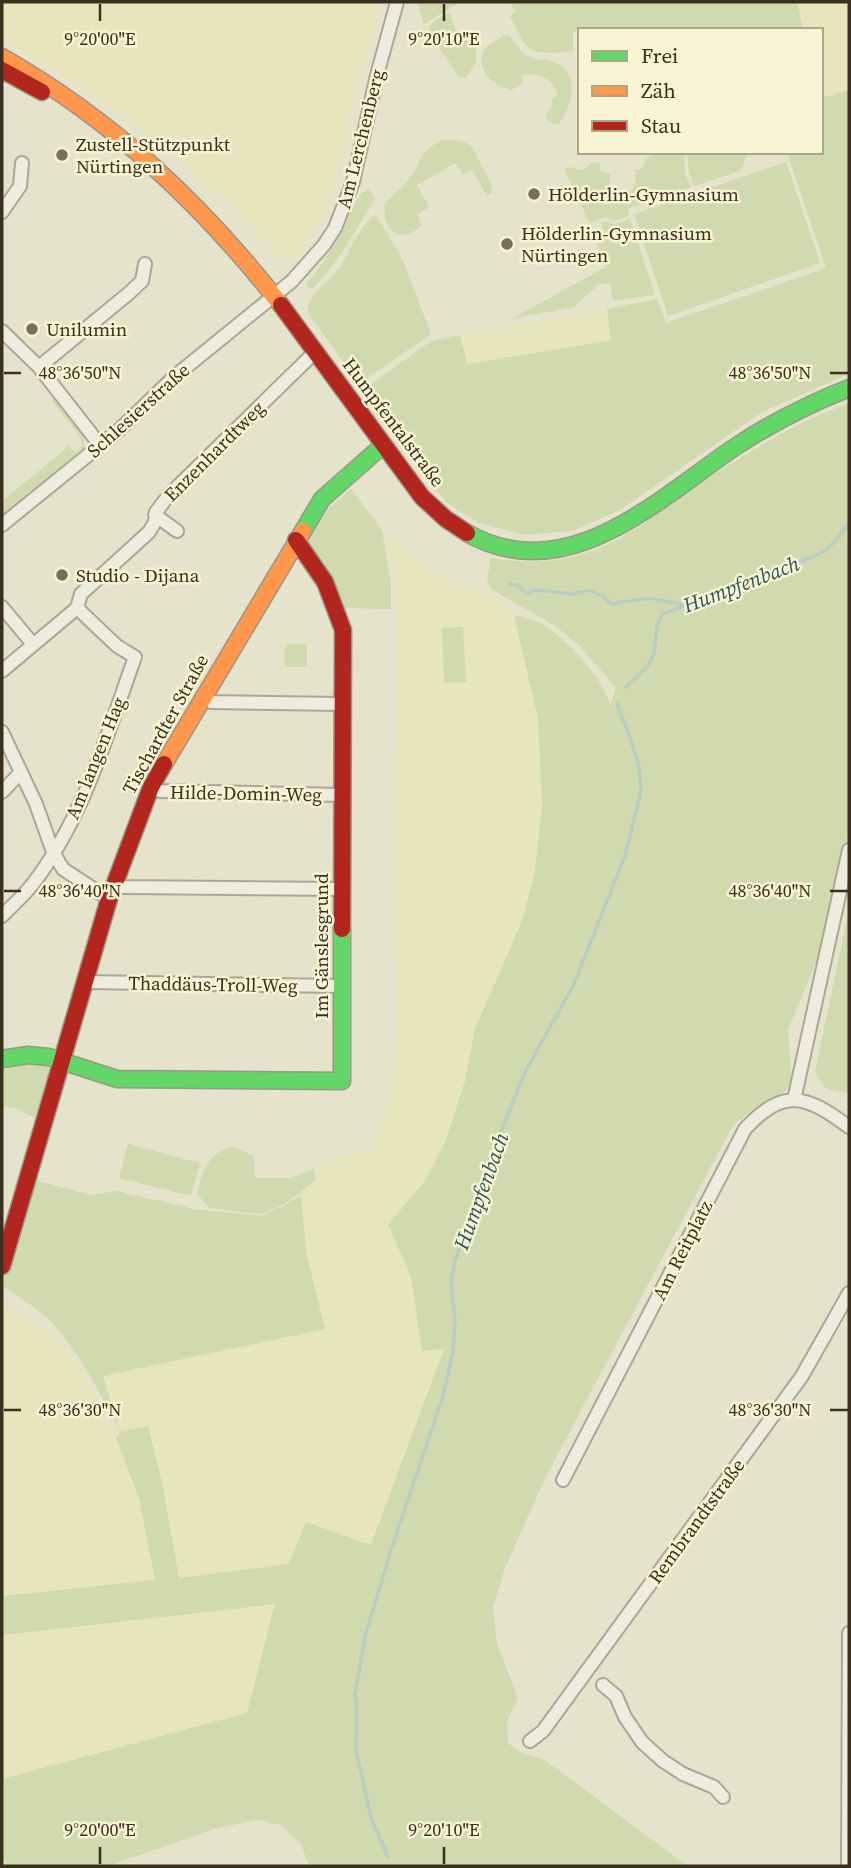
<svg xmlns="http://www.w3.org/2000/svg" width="851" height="1868" font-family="'Source Serif 4',serif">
  <rect width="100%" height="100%" fill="#e6e3cc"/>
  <path fill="#e7e5bc" d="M2 2H382L356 88 334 185 324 213 294 262H287L278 254 221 196 154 137 115 109 2 39Z
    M797 2H849V90L821 98V30H803Z
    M607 309 612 340 466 364 460 335Z
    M388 536 419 562 449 581 492 598 514 615 538 718 542 804 535 872 522 921 475 1029 465 1081 445 1141 427 1178 388 1225 411 1276 421 1351 444 1349 371 1545 306 1522 289 1564 178 1578 163 1487 148 1427 120 1431 102 1376 324 1329 306 1252 301 1195 318 1180 316 1165 334 1158 372 1151 381 1131 395 1079 398 896 396 595Z
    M2 1305 44 1329 77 1365 116 1438 139 1498 155 1580 3 1596 275 1604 247 1713 2 1779Z"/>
  <path fill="#d1d9ae" d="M417 2H460L424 24Z
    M509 2H797L803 30H580V48L577 32H573V51C529 55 529 56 510 16L516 11Z
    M448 12 451 14C452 29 464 39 476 47V63L466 78 459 77 429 33 430 25Z
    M504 35H509C515 42 519 51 527 56 535 60 546 59 554 62 581 72 572 107 559 124L550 123 545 117 552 106V99L558 94C551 77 540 73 521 75L523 82 512 90C493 87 473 68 485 49 489 43 498 40 504 35Z
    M849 90V374L762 412 620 510 572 531 524 535 479 523 447 503 406 451 364 389 431 341 460 335 467 364 611 340 607 309 657 299 666 323 826 268 787 152H821V98Z
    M443 140C470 140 472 144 482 167 487 177 493 181 491 193L487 196 472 170 463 175 456 163 417 185 429 207 417 215 422 225C401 246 381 231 385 203 391 196 400 190 406 183 423 165 414 153 443 140Z
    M661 152H684L685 173 691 187 628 209 629 216 613 221 605 217 590 223 564 169 571 167 580 170 587 168 590 163 599 162 601 171 610 174V187H617V190H633V184L636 183 635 169H641L648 157Z
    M687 152H761L747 157 740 171 694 186 689 173Z
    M786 162 820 263 668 316 634 214Z
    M368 189 375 199C355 230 339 263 312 289L307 287V283C322 266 333 246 344 226 352 212 354 198 368 189Z
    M374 215H376L402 258 431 334 359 384 308 313C306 296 328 283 338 270 350 253 358 228 374 215Z
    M630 219 655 295 613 301 610 283 599 284 574 307 511 319 606 267 596 242 606 237 601 223 605 221 614 224Z
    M54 399 84 437V448L2 515V501L69 446 75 452 82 446 81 438 52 401Z
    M849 403V831L837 894 818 958 788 1029 791 1077 788 1088 781 1095 768 1099 749 1112 732 1127 545 1478 505 1568 493 1607 497 1643 518 1699 507 1721 508 1743 520 1752 543 1759 688 1866H309L301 1844 281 1825 258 1820 217 1828 108 1866H6L2 1849V1779L247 1713 275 1604 4 1635 3 1596 155 1580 139 1498 116 1438 120 1431C102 1397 85 1363 61 1333 46 1313 22 1299 2 1286L31 1179 91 1195 117 1191 194 1209 260 1216 284 1206 301 1195 306 1252 325 1329 103 1376 120 1431 148 1426 163 1487 179 1578 289 1564 306 1522 371 1545 444 1349 422 1351 411 1276 388 1225 427 1178 445 1142 465 1081 475 1029 522 921 535 872 542 804 538 719 514 615C521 617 529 618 536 621 562 633 603 677 610 705L616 688 580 646 555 626 491 589 487 580 491 558C594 575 635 527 713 475 756 447 801 420 849 403Z
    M351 489 382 530 391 584V609L342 608 306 540 330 507Z
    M463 627 466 682 444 683 442 628Z
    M288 644H307V667H285L284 651Z
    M849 909V1093L825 1088 815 1072Z
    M22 1062 52 1064 35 1118 16 1108 2 1106V1067Z
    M128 1144 200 1163 191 1196 119 1178Z
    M234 1147 254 1156 255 1178H290L314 1169 316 1180 283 1205 261 1214 209 1208 197 1194C203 1170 207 1152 234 1147Z"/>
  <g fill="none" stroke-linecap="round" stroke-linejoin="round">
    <path stroke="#b8cdc3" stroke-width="3.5" d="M510 584 518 585 527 594 536 590 572 594 590 590 604 597 611 604 649 598 685 605
      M626 687C636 677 651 667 654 652 657 637 654 630 662 614L782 570C796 561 810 559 823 552 834 545 842 532 849 522
      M388 1857 371 1818 356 1750 357 1708 355 1695 365 1637 390 1553 443 1396 453 1352 455 1320 451 1282 455 1261 480 1184 525 1072 574 984 625 856 641 791 639 767 632 743 617 704"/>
    <defs>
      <path id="street" d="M2 212 20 186 22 163
        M2 331 39 367 100 445
        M39 367 128 294 142 281 145 264
        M155 515 177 531
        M2 525 119 430 174 377 292 281 324 245 335 228 353 182 377 75 397 2
        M2 607 32 643
        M2 671 77 608 81 594 149 532 155 522 156 512 169 495 316 351
        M202 697 211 702 342 704
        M2 732 36 804 53 852 63 869 109 899
        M151 787 160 791 342 795
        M2 792 21 772
        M114 884 124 887 343 889
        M2 916C12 906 23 896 32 885 83 819 107 735 135 657L117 646 77 608
        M84 982 342 986
        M794 1100 849 850
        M563 1480 745 1129C784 1087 806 1095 849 1127
        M603 1685 616 1696 625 1717 642 1742 663 1761 683 1774 714 1787 723 1797
        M530 1741 543 1731 802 1376 849 1293
        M848 1866 849 1633"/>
      <path id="fast" d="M303 531 322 499 382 446
        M467 533C567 590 658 499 735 447 771 423 809 404 849 388
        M2 1059 28 1055 49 1057 117 1079 342 1081V929"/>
      <path id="slow" d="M2 57C114 121 202 204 281 305
        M164 764 303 531"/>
      <path id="jam" d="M2 70 42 92
        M281 305 422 497 446 519 467 533
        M296 540 325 582 343 630 342 929
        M2 1266 109 899 151 787 164 764"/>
    </defs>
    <use href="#street" stroke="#aba796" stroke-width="16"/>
    <use href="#fast" stroke="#9b9686" stroke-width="19"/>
    <use href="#slow" stroke="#9b9686" stroke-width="19"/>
    <use href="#jam" stroke="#9b9686" stroke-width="19"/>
    <use href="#street" stroke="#eeecdf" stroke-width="12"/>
    <use href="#fast" stroke="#63d668" stroke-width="16"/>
    <use href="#slow" stroke="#ff974d" stroke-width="16"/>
    <use href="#jam" stroke="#b3261e" stroke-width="16"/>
  </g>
  <path fill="none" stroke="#3b301d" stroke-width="2.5" d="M100 4V21M444 4V21M4 373H21M830 373H848M4 891H21M830 891H848M4 1410H21M830 1410H848M100 1847V1864M444 1847V1864"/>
  <g fill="#776f5a" stroke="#f8f3d2" stroke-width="2.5">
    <circle cx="62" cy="155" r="7"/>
    <circle cx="534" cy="194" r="7"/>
    <circle cx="507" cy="244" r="7"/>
    <circle cx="32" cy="329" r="7"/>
    <circle cx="62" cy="575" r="7"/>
  </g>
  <g text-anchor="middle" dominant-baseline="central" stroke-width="5" stroke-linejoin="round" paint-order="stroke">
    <g font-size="19" fill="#3b301d" stroke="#f8f3d2">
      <text transform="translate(360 139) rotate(-76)">Am Lerchenberg</text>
      <text transform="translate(138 410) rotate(-42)">Schlesierstraße</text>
      <text transform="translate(394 422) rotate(53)">Humpfentalstraße</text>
      <text transform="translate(214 451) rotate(-45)">Enzenhardtweg</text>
      <text transform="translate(165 724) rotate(-61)">Tischardter Straße</text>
      <text transform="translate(95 758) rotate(-68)">Am langen Hag</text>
      <text transform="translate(246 793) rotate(1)">Hilde-Domin-Weg</text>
      <text transform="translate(321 946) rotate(-90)">Im Gänslesgrund</text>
      <text transform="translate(213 984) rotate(1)">Thaddäus-Troll-Weg</text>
      <text transform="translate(682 1250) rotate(-63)">Am Reitplatz</text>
      <text transform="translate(696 1521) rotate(-54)">Rembrandtstraße</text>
    </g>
    <g font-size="19" fill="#3b301d" stroke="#f8f3d2" text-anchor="start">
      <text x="76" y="144">Zustell-Stützpunkt<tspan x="76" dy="22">Nürtingen</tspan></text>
      <text x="548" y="194">Hölderlin-Gymnasium</text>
      <text x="521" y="233">Hölderlin-Gymnasium<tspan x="521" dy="22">Nürtingen</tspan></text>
      <text x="46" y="329">Unilumin</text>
      <text x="76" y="575">Studio - Dijana</text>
    </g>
    <g font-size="21" font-style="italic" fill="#2b575c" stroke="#f8f3d2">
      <text transform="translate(741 584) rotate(-21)">Humpfenbach</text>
      <text transform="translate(481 1191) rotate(-70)">Humpfenbach</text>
    </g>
  </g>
  <g font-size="18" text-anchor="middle" fill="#3b301d" stroke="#f8f3d2" stroke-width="5" stroke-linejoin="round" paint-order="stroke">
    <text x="100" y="45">9°20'00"E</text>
    <text x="444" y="45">9°20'10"E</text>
    <text x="80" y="379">48°36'50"N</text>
    <text x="770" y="379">48°36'50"N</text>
    <text x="80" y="897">48°36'40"N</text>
    <text x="770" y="897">48°36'40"N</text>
    <text x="80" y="1416">48°36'30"N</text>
    <text x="770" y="1416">48°36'30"N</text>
    <text x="100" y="1836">9°20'00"E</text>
    <text x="444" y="1836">9°20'10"E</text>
  </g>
  <rect width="851" height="1868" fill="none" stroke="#3b301d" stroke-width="7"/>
  <rect x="578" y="28" width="245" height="126" fill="#f8f3d2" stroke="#aca58a" stroke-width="2"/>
  <rect x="592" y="51" width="35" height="10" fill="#63d668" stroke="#aca58a" stroke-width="2"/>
  <text x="641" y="63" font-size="21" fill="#3b301d">Frei</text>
  <rect x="592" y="86" width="35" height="10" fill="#ff974d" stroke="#aca58a" stroke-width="2"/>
  <text x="641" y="98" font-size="21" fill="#3b301d">Zäh</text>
  <rect x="592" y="121" width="35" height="10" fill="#b3261e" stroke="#aca58a" stroke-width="2"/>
  <text x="641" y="133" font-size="21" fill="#3b301d">Stau</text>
</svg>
